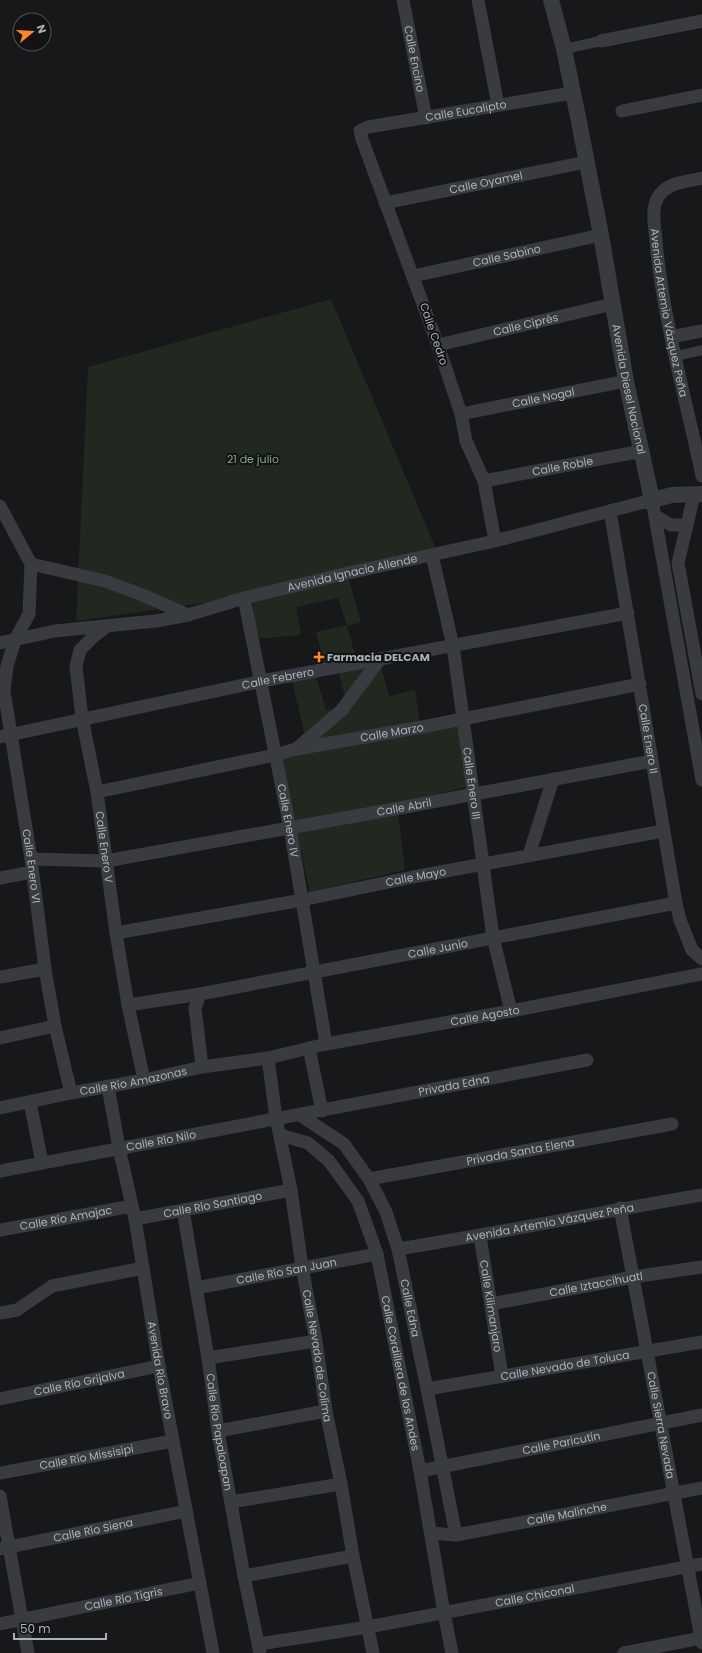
<svg xmlns="http://www.w3.org/2000/svg" width="702" height="1653" font-family="Poppins,sans-serif">
  <rect width="100%" height="100%" fill="#17181a"/>
  <path fill="#20281f" d="M331 299 438 554 251 596 76 621 88 367Z
    M348 577 361 622 347 626 357 661 325 667 316 632 347 625 338 598 296 607 301 635 255 639 253 600Z
    M381 666 389 696 415 690 420 724 307 745 292 680 316 676 326 710 347 706 338 670Z
    M458 725 466 787 397 804 405 870 310 892 280 758Z"/>
  <g fill="none" stroke-linecap="round" stroke-linejoin="round">
    <path stroke="#383b3f" stroke-width="10" d="M564 49 601 41
      M676 356 702 350"/>
    <g stroke="#383b3f" stroke-width="13">
      <path id="s1" d="M403 0 426 118"/>
      <path d="M478 0 498 105"/>
      <path d="M601 41 702 21"/>
      <path d="M622 111 702 95"/>
      <path id="s2" d="M702 178C686 182 665 182 657 199 651 212 655 227 656 241 663 320 686 399 702 476"/>
      <path id="s3" d="M385 203 586 162"/>
      <path id="s4" d="M413 276 601 235"/>
      <path d="M671 337 702 331"/>
      <path id="s5" d="M438 345 613 304"/>
      <path id="s6" d="M461 414 626 381"/>
      <path id="s7" d="M484 481 642 451"/>
      <path d="M694 495 678 563 702 694"/>
      <path id="s8" d="M0 506 31 564 29 614 15 640 7 666 4 691 31 859 45 969 55 1026 71 1093"/>
      <path id="s9" d="M610 511 676 903 680 920 692 950 702 959"/>
      <path d="M656 516 671 525H686"/>
      <path id="s10" d="M495 541 484 481 466 441 461 414 438 345 362 139 360 131 368 127 572 93"/>
      <path id="s11" d="M432 555 453 646 493 937 511 1011"/>
      <path d="M31 564 105 581 145 596 188 615"/>
      <path id="s12" d="M244 598 290 828 326 1044"/>
      <path id="s13" d="M107 626 94 636 80 650 76 666 82 718 97 792 116 933 128 1005 144 1080"/>
      <path id="s14" d="M0 643 55 631 156 621 188 615 244 598 348 573 495 541 652 500 702 780"/>
      <path id="s15" d="M0 737 262 681 628 613"/>
      <path d="M296 749 341 711 380 659"/>
      <path id="s16" d="M97 792 275 755 296 749 422 727 640 684"/>
      <path d="M529 855 553 779"/>
      <path id="s17" d="M31 859 106 861 400 808 652 761"/>
      <path d="M0 878 32 872"/>
      <path id="s18" d="M116 933 302 900 413 877 663 831"/>
      <path d="M0 977 45 969"/>
      <path d="M200 994 195 1008 202 1067"/>
      <path id="s19" d="M128 1005 200 994 676 903"/>
      <path d="M0 1038 55 1026"/>
      <path d="M309 1048 322 1111"/>
      <path id="s20" d="M268 1058 276 1118 291 1190 302 1267 316 1341 326 1411 341 1484 353 1556 373 1653"/>
      <path id="s21" d="M108 1086 119 1148 135 1219 159 1366 213 1653"/>
      <path d="M30 1102 42 1163"/>
      <path id="s22" d="M0 1108 71 1093 144 1080 202 1067 268 1058 326 1044 511 1011 702 974"/>
      <path id="s23" d="M300 1115 344 1144 369 1179 386 1212 398 1249 427 1389 456 1535"/>
      <path id="s24" d="M280 1135 308 1143 329 1161 358 1201 377 1254 420 1471 444 1613 452 1653"/>
      <path id="s25" d="M0 1171 587 1060"/>
      <path id="s26" d="M369 1179 672 1124"/>
      <path id="s27" d="M620 1208 702 1643"/>
      <path id="s28" d="M183 1210 208 1358 218 1431 244 1576 260 1653"/>
      <path id="s29" d="M135 1219 291 1190"/>
      <path id="s30" d="M0 1230 132 1206"/>
      <path id="s31" d="M480 1236 502 1376"/>
      <path id="s32" d="M398 1249C499 1233 600 1212 702 1195"/>
      <path id="s33" d="M196 1288 377 1254"/>
      <path id="s34" d="M491 1304 633 1277 702 1267"/>
      <path d="M0 1313 17 1310 52 1286 143 1268"/>
      <path d="M208 1358 316 1341"/>
      <path id="s35" d="M427 1389 702 1342"/>
      <path id="s36" d="M0 1399 159 1366"/>
      <path d="M218 1431 326 1411"/>
      <path id="s37" d="M420 1471 702 1415"/>
      <path id="s38" d="M0 1473 173 1441"/>
      <path d="M0 1496 28 1653"/>
      <path d="M231 1502 341 1484"/>
      <path id="s39" d="M431 1533 456 1535 702 1488"/>
      <path id="s40" d="M0 1549 186 1511"/>
      <path d="M244 1576 353 1556"/>
      <path id="s41" d="M0 1624 200 1583"/>
      <path id="s42" d="M259 1644 368 1627 702 1564"/>
      <path d="M624 1653 702 1638"/>
    </g>
    <path stroke="#383b3f" stroke-width="16" id="s43" d="M551 0 564 49 579 122 601 235 626 381 652 500 672 495 702 494"/>
  </g>
  <path fill="#ff862a" stroke="#121315" stroke-width="1.5" d="M317 651h4v4h4v4h-4v4h-4v-4h-4v-4h4z"/>
  <g text-anchor="middle" dominant-baseline="central" stroke-width="4" stroke-linejoin="round" paint-order="stroke">
    <g font-size="11" fill="#a9b2bb" stroke="#121315">
      <text stroke="none"><textPath href="#s1" startOffset="60">Calle Encino</textPath></text>
      <text stroke="none"><textPath href="#s10" startOffset="541">Calle Eucalipto</textPath></text>
      <text stroke="none"><textPath href="#s3" startOffset="103">Calle Oyamel</textPath></text>
      <text stroke="none"><textPath href="#s4" startOffset="96">Calle Sabino</textPath></text>
      <text stroke="none"><textPath href="#s2" startOffset="167">Avenida Artemio Vázquez Peña</textPath></text>
      <text stroke="none"><textPath href="#s5" startOffset="90">Calle Ciprés</textPath></text>
      <text transform="translate(434 334) rotate(71)">Calle Cedro</text>
      <text stroke="none"><textPath href="#s43" startOffset="397">Avenida Diesel Nacional</textPath></text>
      <text stroke="none"><textPath href="#s6" startOffset="84">Calle Nogal</textPath></text>
      <text stroke="none"><textPath href="#s7" startOffset="80">Calle Roble</textPath></text>
      <text stroke="none"><textPath href="#s14" startOffset="360">Avenida Ignacio Allende</textPath></text>
      <text stroke="none"><textPath href="#s15" startOffset="284">Calle Febrero</textPath></text>
      <text stroke="none"><textPath href="#s16" startOffset="301">Calle Marzo</textPath></text>
      <text stroke="none"><textPath href="#s9" startOffset="231">Calle Enero II</textPath></text>
      <text stroke="none"><textPath href="#s11" startOffset="232">Calle Enero III</textPath></text>
      <text stroke="none"><textPath href="#s17" startOffset="378">Calle Abril</textPath></text>
      <text stroke="none"><textPath href="#s12" startOffset="227">Calle Enero IV</textPath></text>
      <text stroke="none"><textPath href="#s13" startOffset="236">Calle Enero V</textPath></text>
      <text stroke="none"><textPath href="#s8" startOffset="375">Calle Enero VI</textPath></text>
      <text stroke="none"><textPath href="#s18" startOffset="305">Calle Mayo</textPath></text>
      <text stroke="none"><textPath href="#s19" startOffset="315">Calle Junio</textPath></text>
      <text stroke="none"><textPath href="#s22" startOffset="494">Calle Agosto</textPath></text>
      <text stroke="none"><textPath href="#s22" startOffset="136">Calle Río Amazonas</textPath></text>
      <text stroke="none"><textPath href="#s25" startOffset="462">Privada Edna</textPath></text>
      <text stroke="none"><textPath href="#s25" startOffset="164">Calle Río Nilo</textPath></text>
      <text stroke="none"><textPath href="#s26" startOffset="154">Privada Santa Elena</textPath></text>
      <text stroke="none"><textPath href="#s29" startOffset="79">Calle Río Santiago</textPath></text>
      <text stroke="none"><textPath href="#s30" startOffset="67">Calle Río Amajac</textPath></text>
      <text stroke="none"><textPath href="#s32" startOffset="154">Avenida Artemio Vázquez Peña</textPath></text>
      <text stroke="none"><textPath href="#s33" startOffset="92">Calle Río San Juan</textPath></text>
      <text stroke="none"><textPath href="#s34" startOffset="107">Calle Iztaccíhuatl</textPath></text>
      <text stroke="none"><textPath href="#s31" startOffset="71">Calle Kilimanjaro</textPath></text>
      <text stroke="none"><textPath href="#s23" startOffset="232">Calle Edna</textPath></text>
      <text stroke="none"><textPath href="#s20" startOffset="302">Calle Nevado de Colima</textPath></text>
      <text stroke="none"><textPath href="#s35" startOffset="140">Calle Nevado de Toluca</textPath></text>
      <text stroke="none"><textPath href="#s21" startOffset="289">Avenida Río Bravo</textPath></text>
      <text stroke="none"><textPath href="#s24" startOffset="284">Calle Cordillera de los Andes</textPath></text>
      <text stroke="none"><textPath href="#s36" startOffset="81">Calle Río Grijalva</textPath></text>
      <text stroke="none"><textPath href="#s27" startOffset="221">Calle Sierra Nevada</textPath></text>
      <text stroke="none"><textPath href="#s28" startOffset="225">Calle Río Papaloapan</textPath></text>
      <text stroke="none"><textPath href="#s37" startOffset="144">Calle Paricutín</textPath></text>
      <text stroke="none"><textPath href="#s38" startOffset="88">Calle Río Missisipi</textPath></text>
      <text stroke="none"><textPath href="#s39" startOffset="138">Calle Malinche</textPath></text>
      <text stroke="none"><textPath href="#s40" startOffset="95">Calle Río Siena</textPath></text>
      <text stroke="none"><textPath href="#s42" startOffset="280">Calle Chiconal</textPath></text>
      <text stroke="none"><textPath href="#s41" startOffset="126">Calle Río Tigris</textPath></text>
    </g>
    <g font-size="11" fill="#85a77e" stroke="#121315">
      <text x="253" y="459">21 de julio</text>
    </g>
    <g font-size="11" font-weight="bold" fill="#a9b2bb" stroke="#121315" text-anchor="start">
      <text x="327" y="657">Farmacia DELCAM</text>
    </g>
  </g>
  <g transform="translate(32 32) rotate(72)"><circle r="19" fill="#121315" stroke="#4e5357"/>
  <path d="M0-3L7 15L0 10L-7 15Z" fill="#ff862a"/>
  <text y="-6" font-size="11" font-weight="bold" text-anchor="middle" fill="#a9b2bb">N</text>
  </g>
  <path d="M14 1633v6h92v-6" fill="none" stroke="#a9b2bb" stroke-width="2"/>
  <text x="20" y="1633" font-size="12" fill="#a9b2bb" stroke="#121315" stroke-width="3" paint-order="stroke">50 m</text>
</svg>
